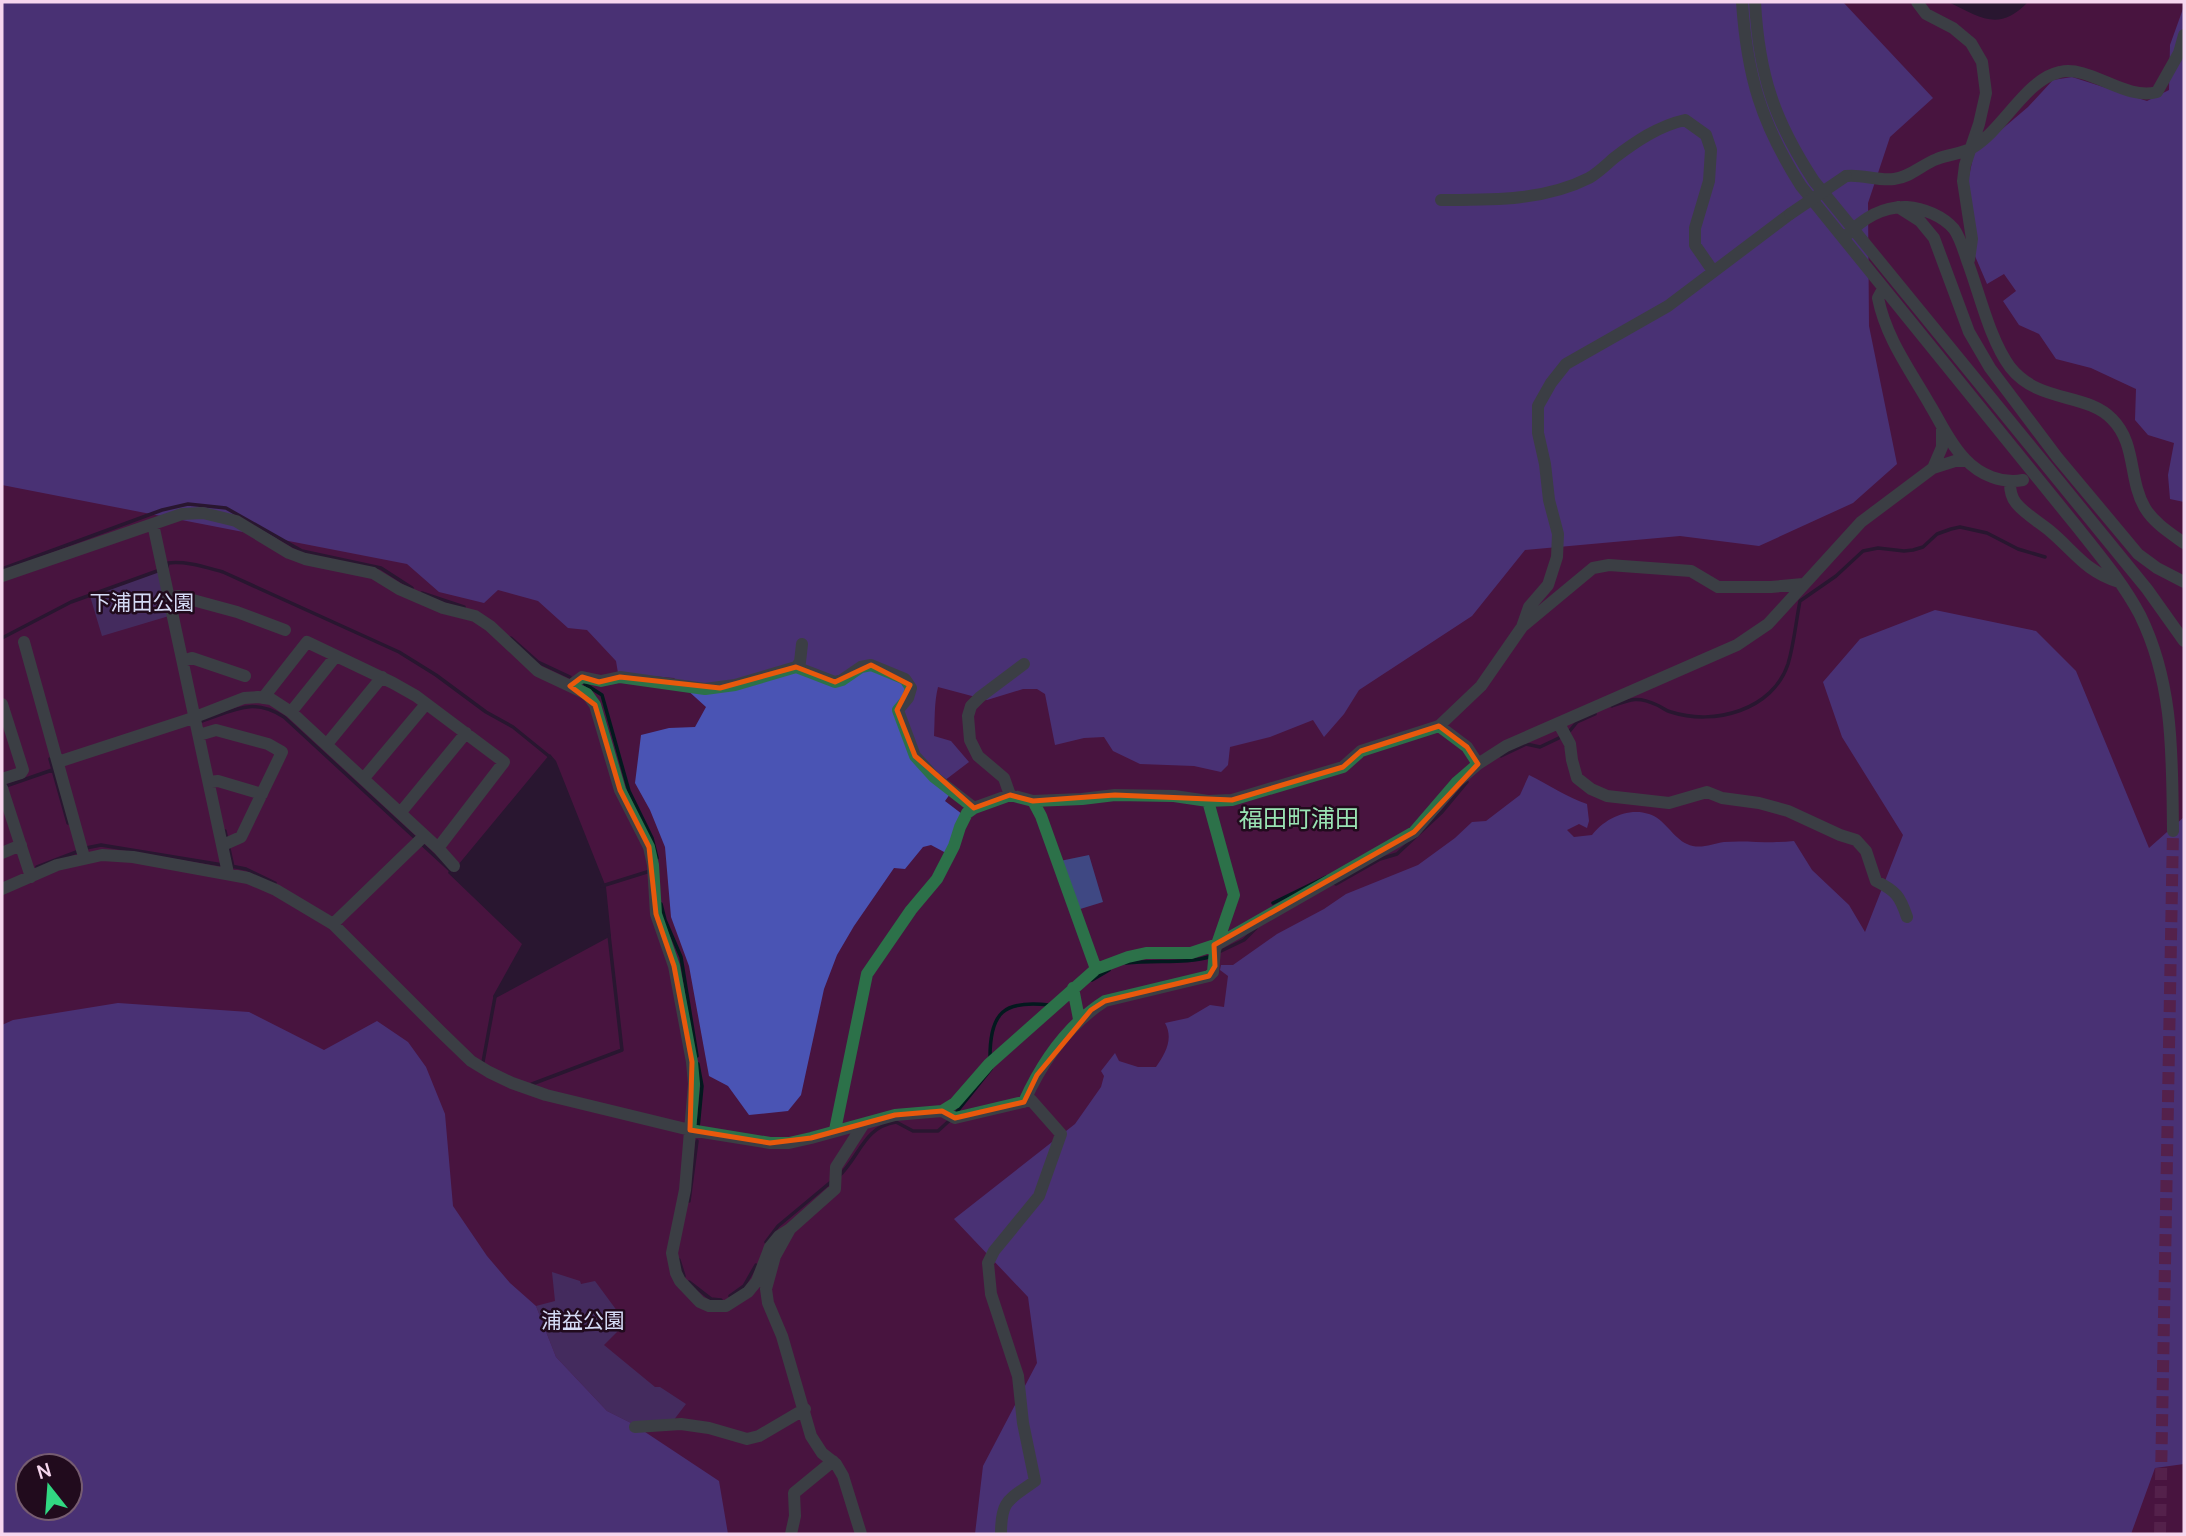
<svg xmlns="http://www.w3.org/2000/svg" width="2186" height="1536" font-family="Manrope,'Noto Sans JP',sans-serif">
  <rect width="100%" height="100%" fill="#48143f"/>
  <path fill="#3f4883" d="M160 571 169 616 102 636 90 596Z
    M1089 855 1103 902 1077 910 1060 861Z
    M552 1272 580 1281 581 1284 595 1281 626 1323 604 1345 655 1387H660L686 1404 673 1421 633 1424 607 1411 556 1357 536 1306 555 1301Z"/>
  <path fill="#4a54b4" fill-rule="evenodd" d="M2 2H1843L1933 98 1890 137 1868 203 1869 326 1897 464 1853 503 1759 546 1680 536 1525 550 1472 616 1359 690 1344 714 1324 737 1313 720 1270 737 1230 747 1228 765 1221 772 1194 766 1140 764 1113 751 1104 737 1084 738 1055 745 1045 694 1037 689H1023L987 700 938 687C934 703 935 719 934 736L951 741 969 762 940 784 950 794 945 801 962 814 946 853 931 845 923 847 905 869 894 868 854 926 837 955 824 989 801 1095 788 1111 749 1115 728 1086 709 1076 689 966 671 917 665 847 650 810 635 783 641 735 669 728 695 727 706 707 674 678 618 673 616 661 587 630 568 628 538 601 498 590 484 603 439 592 407 564 2 485Z
    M2184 6V502L2170 499 2168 475 2174 443 2148 435 2135 420 2136 389 2091 368 2056 359 2039 334 2019 325 2003 301 2016 291 2004 274 1987 284 1975 256 1968 181 1974 153 2028 107 2053 80 2072 77 2147 101 2169 90 2170 45Z
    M1935 610 2036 631 2076 671 2149 848 2184 817V1464L2155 1468 2131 1534H975L983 1466 1037 1363 1028 1297 954 1219 1075 1124 1101 1087 1104 1076 1101 1071 1115 1053 1119 1061 1138 1067H1156C1165 1054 1174 1039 1165 1023L1188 1018 1210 1005 1224 1007 1228 976 1220 970 1221 965H1233L1277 934 1324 909 1346 894 1418 865 1455 838 1472 822 1486 821 1520 795 1529 775C1549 785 1567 797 1587 804L1589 821 1587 828 1579 824 1567 830 1574 837 1592 835C1604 819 1628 807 1649 814 1664 818 1673 838 1687 844 1699 850 1712 844 1724 842 1747 840 1770 844 1794 841L1812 870 1849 905 1865 932 1903 835 1842 737 1823 682 1860 639Z
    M118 1003 249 1012 324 1050 377 1021 408 1042 426 1067 445 1114 453 1206 487 1256 510 1283 536 1306 556 1357 607 1411 633 1424 719 1481 728 1534H2V1025L13 1020ZM28 1466H70V1508H28Z"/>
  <path fill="#03191e" d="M1948 2H2028C1998 33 1981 17 1948 2Z
    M550 754 556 761 606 887 611 936 494 999 493 996 522 944 448 873 450 868 458 865Z"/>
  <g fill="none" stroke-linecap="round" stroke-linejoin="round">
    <path stroke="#03191e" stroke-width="3.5" d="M167 567 168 563C187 561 204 567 223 572L399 652 436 675 486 712 513 727 550 757
      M2 569 162 510 188 504 226 508 302 551 381 568 412 588
      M422 593 464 607
      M2 638 71 602 160 570
      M511 638 538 662 570 677
      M585 684 602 695 629 791 652 838 657 858
      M1612 706C1631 699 1638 696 1657 705 1662 707 1666 711 1671 712 1714 726 1773 710 1788 664 1794 644 1796 621 1800 601L1836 576 1863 551 1878 548 1904 551 1913 550 1923 547 1937 534 1951 529 1960 527 1987 533 2018 549 2045 557
      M202 721C235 710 252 697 284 717L451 871
      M1568 733 1577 722 1595 714
      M1501 756 1526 744 1540 747 1561 737
      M50 759 68 823
      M3 787 55 769
      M225 831 233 867
      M86 848 101 845 223 865
      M231 866 246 869 275 883
      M37 867 79 851
      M1332 881 1336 884 1380 859 1397 854 1442 812 1467 782
      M602 886 650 871
      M1273 903 1326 877
      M661 904 665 920 681 957 697 1056
      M1219 952 1244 940 1256 928
      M1126 963C1155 959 1185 965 1212 956
      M1092 980 1109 970
      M990 1057C990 1012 1004 1000 1049 1005
      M483 1062 495 997
      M698 1064 702 1086 698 1128
      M532 1084 622 1050 609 935
      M955 1114 991 1069
      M838 1177C860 1157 863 1127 896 1122L913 1131H938L950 1120
      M689 1201 697 1141
      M766 1242 778 1226 832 1181
      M679 1260 684 1276
      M689 1282 711 1299 721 1300
      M730 1296 744 1286 756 1265"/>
    <path stroke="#623159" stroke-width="12" stroke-dasharray="12 6" stroke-linecap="butt" d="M2160 1534 2173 831"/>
    <path stroke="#2c7149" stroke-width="12" d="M1742 2C1747 76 1761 123 1801 186L2078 528C2100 556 2123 583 2140 615 2174 684 2172 756 2173 831
      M1755 2C1759 75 1774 120 1814 181L2147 589 2184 641
      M1917 2 1926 14 1953 28 1971 43 1982 62 1986 93 1979 124 1965 165 1963 181 1972 239 1969 260
      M1846 176C1862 174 1877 181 1894 179 1911 177 1921 165 1937 159 1948 154 1962 154 1972 148 2003 130 2026 79 2060 72 2090 65 2125 101 2157 92L2179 53 2184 35
      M1441 200C1491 200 1544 201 1589 178 1598 173 1606 165 1614 158 1635 142 1658 126 1685 120L1706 135 1711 150 1709 181 1695 228V245L1713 271
      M1898 207 1920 221 1934 238 1969 332 1990 368 2057 457 2138 554 2157 568 2184 582
      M1846 236C1862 219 1883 206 1907 207 1923 208 1943 216 1954 229 1961 239 1964 252 1968 263 1980 295 1990 340 2010 367 2039 404 2086 392 2112 419 2137 444 2128 479 2145 508 2154 523 2170 533 2184 543
      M1883 289 1878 298C1886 338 1910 370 1930 405 1941 423 1950 444 1965 459 1980 475 2002 484 2023 480
      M1933 468 1942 447V429
      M2010 483C2010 490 2011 497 2016 503 2025 514 2039 522 2050 531 2075 552 2086 572 2119 582
      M153 524 228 873
      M2 576 182 514 203 513 236 521 289 553 305 559 373 573 399 589 443 608 475 616 490 626 538 671 587 694 595 705 620 790 649 847 653 865 656 914 674 966 692 1062 694 1084 685 1190 672 1253 676 1273 680 1281 700 1302 709 1306H726L748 1292 757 1281 770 1247 779 1236 790 1229
      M169 598 178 596 237 612 285 630
      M1522 627 1529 607 1548 585 1557 557 1558 534 1549 500 1545 464 1538 433V406L1551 383 1566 364 1668 306 1790 214
      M24 642 84 857
      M802 644 800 662 796 667 835 682 842 680 861 667 871 665 905 679 911 688 908 698 898 710 899 713 915 756 934 777 974 808
      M183 661 192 658 245 676
      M570 686 582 677 601 681 620 677 705 689 735 685 796 667
      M263 698 307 642 393 683 416 696 504 762 438 848
      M2 704 23 770 21 773 2 779
      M291 712 336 656
      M1559 724 1570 744 1572 760 1577 778 1591 789 1607 796 1669 803 1707 792 1722 798 1759 803 1788 811 1840 835 1856 840 1866 851 1876 881C1896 891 1900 896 1907 917
      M1439 726 1467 747 1478 764
      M199 735 216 730 268 744 282 752 241 837 223 845
      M327 744 382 677
      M58 762 190 719 244 698 258 697 271 699 291 712 438 848 454 866
      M364 778 426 704
      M209 782 218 781 262 794
      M2 788 31 877
      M1010 795 1004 778 978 756 970 740 968 716 971 706 980 697 1024 664
      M1033 801 1041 816 1096 969
      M401 812 466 733
      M2 853 21 845
      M2 889 57 865 102 855 133 857 248 878 276 890 333 924 441 1032 471 1061 489 1072 512 1083 546 1095 690 1130 770 1143H789L811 1138 895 1115 942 1111 955 1103 989 1064 1096 969 1128 957 1146 953H1191L1218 944 1414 832 1457 782 1478 764 1506 746 1737 645 1768 624 1861 522 1933 468 1955 461H1966
      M333 924 424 836
      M1073 988 1079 1019
      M1024 1102C1042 1062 1069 1024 1105 1001L1209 976 1213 972 1215 950 1234 895 1208 801
      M942 1111 955 1118 1031 1100 1061 1134 1039 1196 994 1251 988 1263 991 1294 1018 1376 1023 1423 1035 1481C1009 1500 1001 1499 1001 1534
      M835 1130 867 974 911 910 937 879 954 846 960 827 967 813 974 808 1010 795 1033 801 1082 799 1115 795 1174 796 1208 801 1232 800 1343 767 1361 751 1439 726 1481 686 1522 627 1593 568 1609 565 1691 571 1718 587H1771L1803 584
      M635 1427 681 1424 709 1428 747 1439 759 1436 805 1409
      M791 1534 795 1516 794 1493 833 1461
      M861 1534 843 1476 836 1464 822 1453 811 1436 782 1336 768 1303 766 1289 775 1256 790 1229 835 1189 836 1167 863 1125"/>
    <path stroke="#2c7149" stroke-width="12" d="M1790 214 1846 176"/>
  </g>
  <path d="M0 0H2186V1536H0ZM871 665 910 685 897 710 915 756 974 808 1010 795 1033 801 1115 795 1232 800 1343 767 1361 751 1439 726 1467 747 1478 764 1414 832 1214 945 1215 966 1209 976 1105 1001 1091 1010 1037 1075 1024 1102 955 1118 942 1111 895 1115 811 1138 770 1143 690 1130 692 1062 674 966 656 914 649 847 620 790 595 705 570 686 582 677 599 682 620 677 720 688 796 667 835 682Z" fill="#48143f" fill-opacity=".55" fill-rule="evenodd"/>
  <path fill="none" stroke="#e8590c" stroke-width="5" stroke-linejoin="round" d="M871 665 910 685 897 710 915 756 974 808 1010 795 1033 801 1115 795 1232 800 1343 767 1361 751 1439 726 1467 747 1478 764 1414 832 1214 945 1215 966 1209 976 1105 1001 1091 1010 1037 1075 1024 1102 955 1118 942 1111 895 1115 811 1138 770 1143 690 1130 692 1062 674 966 656 914 649 847 620 790 595 705 570 686 582 677 599 682 620 677 720 688 796 667 835 682Z"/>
  <g text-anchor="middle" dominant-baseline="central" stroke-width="5" stroke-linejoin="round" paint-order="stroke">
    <g font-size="21" fill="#d5dbf5" stroke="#210b1d">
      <text x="142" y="602">下浦田公園</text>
      <text x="583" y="1320">浦益公園</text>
    </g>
    <g font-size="24" fill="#99e3b3" stroke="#210b1d">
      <text x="1299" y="817">福田町浦田</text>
    </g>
  </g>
  <rect width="2186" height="1536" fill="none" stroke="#f6d6ee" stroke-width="7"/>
  <g transform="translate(49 1487) rotate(343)"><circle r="33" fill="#210b1d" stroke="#765c71" stroke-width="2"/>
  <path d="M0-5L12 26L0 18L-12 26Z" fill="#31d882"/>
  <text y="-10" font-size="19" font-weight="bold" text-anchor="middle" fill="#f6d6ee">N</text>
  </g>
</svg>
